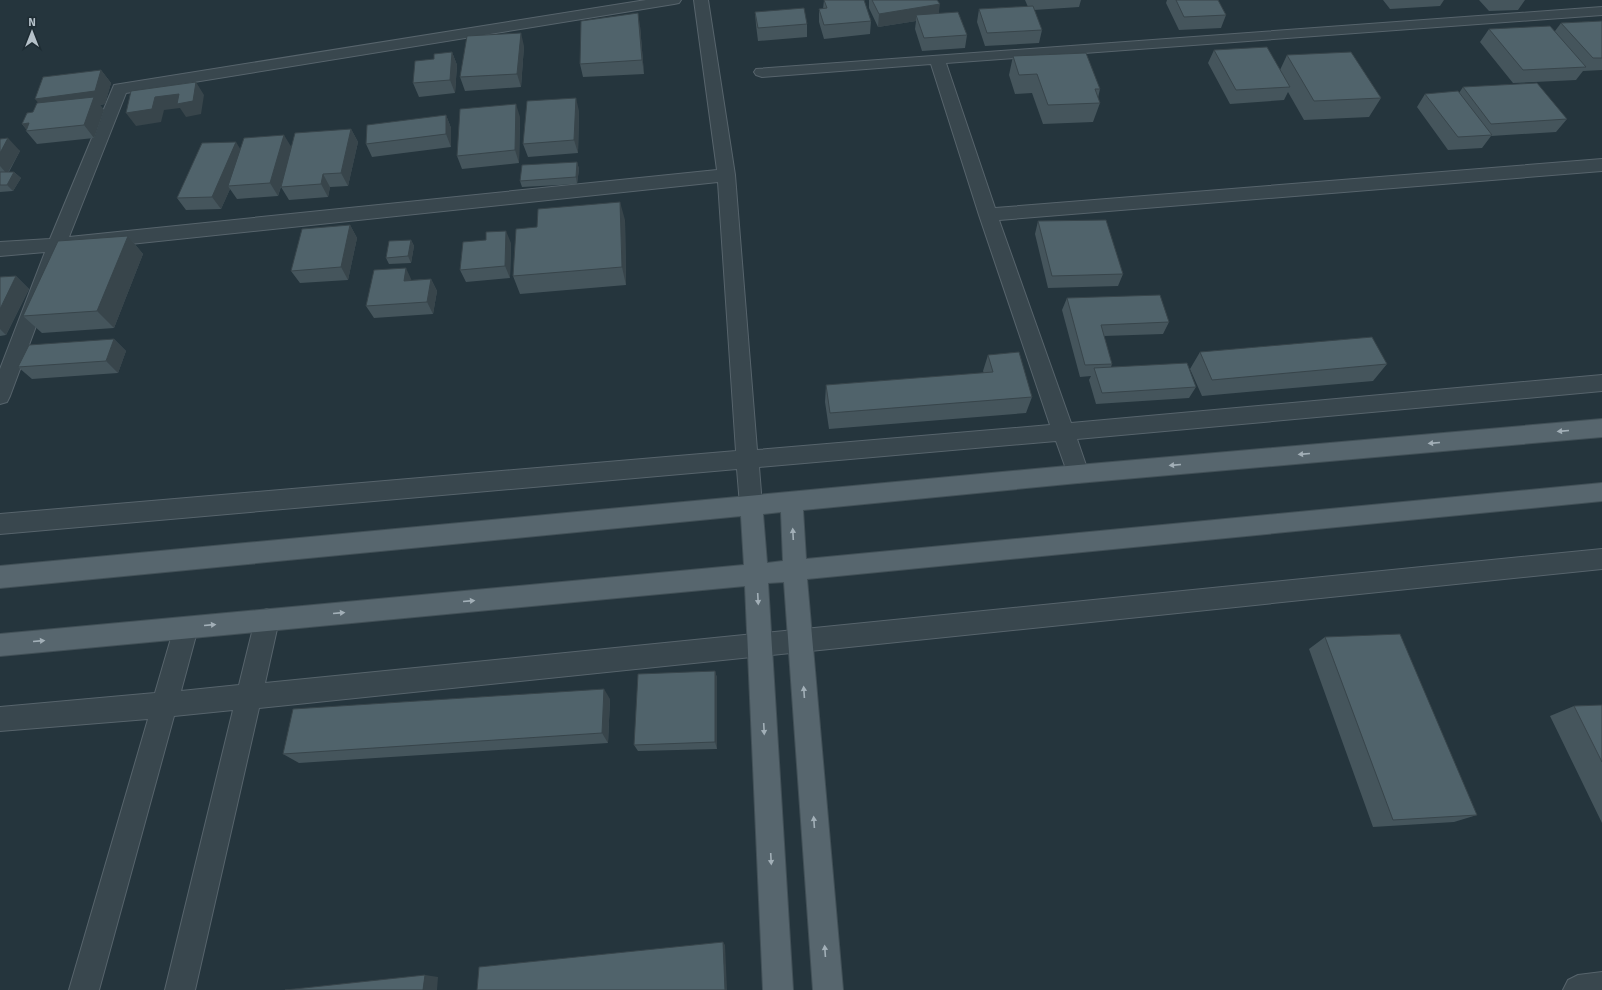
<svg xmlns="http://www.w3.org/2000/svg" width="1602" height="990" font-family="Signika,sans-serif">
  <rect width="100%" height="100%" fill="#25353d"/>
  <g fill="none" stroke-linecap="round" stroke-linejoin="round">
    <defs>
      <path id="minor" d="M646 0H681L679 3 674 4 126 93 69 237 717 170 694 0H708L735 175 757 450 1050 425 979 215 931 64 762 77 756 75 754 72 756 69 1602 7V15L946 63 995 208 1602 159V171L999 220 1071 423 1602 375V391L1077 439 1089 474 1086 480 1078 483 1070 480 1056 441 759 467 762 505 759 512 751 515 743 512 740 505 737 469 0 534V514L736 451 718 182 64 251 10 396 7 402 0 404V369L45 252 0 256V242L50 239 114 85Z
        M1602 549V569L259 708 195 990H165L233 710 174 716 99 990H69L148 719 0 731V707L155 693 174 628 178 620 186 617 194 620 198 628 181 691 239 685 255 620 259 612 267 609 275 612 279 620 265 683Z
        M1602 972V990H1563L1568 980 1578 975Z"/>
      <path id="major" d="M1602 419V437L1078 483 803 510 806 559 1602 483V501L807 579 843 990H813L784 582 768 583 793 990H763L745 586 0 656V634L744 565 741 516 0 588V566L1078 465ZM781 512 783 561 767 563 763 514Z"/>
    </defs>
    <use href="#minor" stroke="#57646c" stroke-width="2"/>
    <use href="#major" stroke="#425057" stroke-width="2"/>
    <use href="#minor" fill="#39474e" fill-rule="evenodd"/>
    <use href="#major" fill="#57666e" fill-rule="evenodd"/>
  </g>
  <path fill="#45555c" d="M824 0H864L871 21 870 34 824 39 819 22V9H823Z
    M869 0H937L939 14 967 35 965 48 922 51 915 29 916 21 878 27 869 8Z
    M1025 0H1081L1079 7 1034 10 1042 30 1039 43 985 46 977 22 979 9 1028 7Z
    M1167 0H1218L1226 15 1221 28 1179 30 1166 3Z
    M1383 0H1444L1440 6 1390 9Z
    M1479 0H1525L1518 10 1489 11Z
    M755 12 807 24V37L758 41 756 25Z
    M1602 21V70L1583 71 1576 80 1513 83 1480 42 1489 29 1555 31 1561 23Z
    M640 26 644 74 583 77 580 64Z
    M524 46 521 87 465 91 460 77Z
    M1214 50 1280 70 1287 55 1381 98 1369 117 1304 120 1288 92 1284 100 1230 104 1208 63Z
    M452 52 457 65 455 93 419 97 413 83Z
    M1013 56 1100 89 1098 98 1100 103 1093 122 1043 124 1032 93 1015 94 1009 75Z
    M101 70 111 83 105 104 100 105 104 110 94 138 37 144 26 131V129L22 124 33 112Z
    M1463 87 1567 119 1556 132 1491 136 1482 148 1448 150 1417 107 1425 94 1459 93Z
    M579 111 578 153 528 157 523 144Z
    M446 115 451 128V147L372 157 366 144Z
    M520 117 519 163 462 169 457 156Z
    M351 129 358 142 348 186 330 187 328 197 289 200 281 187 278 196 237 199 230 189 221 209 186 210 177 198 240 149 291 148Z
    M0 139 20 151 9 172H14L21 178 13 191 0 192Z
    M577 162 579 169 577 184 522 187 520 181Z
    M625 220 626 285 520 294 513 276Z
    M1038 221 1123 274 1118 286 1048 288 1035 234Z
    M350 225 357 238 348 280 300 283 291 271Z
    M128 236 143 254 114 328 42 333 23 316Z
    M411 240 414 246 411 263 389 264 386 258Z
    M486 240 511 243 510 278 466 282 460 270Z
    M16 276 29 289 6 335 0 336V277Z
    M431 279 437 291 433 314 374 318 366 306 412 280Z
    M1067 298 1169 322 1163 334 1104 336 1112 364 1111 367 1196 387 1189 398 1096 404 1089 380 1091 376 1080 377 1062 310Z
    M114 339 126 351 118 373 32 379 18 367Z
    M1200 352 1387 364 1373 381 1202 396 1190 369Z
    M988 355 1032 397 1026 413 829 429 825 402 826 385 984 373 983 371Z
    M1325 637 1477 815 1454 822 1373 827 1309 649Z
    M715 671 717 678V749L638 751 634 745Z
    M610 699 608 743 299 763 283 754Z
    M1602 705V823L1550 716 1574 706Z"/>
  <path fill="#38454b" d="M940 4 938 18 916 15V21L878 27 879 14Z
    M638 13 640 26 644 74 642 60Z
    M521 33 524 46 521 87 517 74Z
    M452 52 457 65 455 93 450 80Z
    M101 70 111 83 105 104 100 105 104 110 94 138 84 125 46 112 35 99Z
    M196 82 204 95 201 114 186 117 180 108 164 110 161 122 136 126 126 113 155 97Z
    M576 98 579 111 578 153 574 140Z
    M516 104 520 117 519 163 515 150Z
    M446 115 451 128V147L446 134Z
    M29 123 28 131 22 124Z
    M351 129 358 142 348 186 341 173Z
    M284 135 292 148 278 196 270 183Z
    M8 138 20 151 7 174 0 166V153Z
    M236 142 244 155 228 186 230 189 221 209 212 197Z
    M577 162 579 169 577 184 576 177Z
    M14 172 21 178 13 191 7 185Z
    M323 174 330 187 328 197 321 184Z
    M620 202 625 220 626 285 622 267Z
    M350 225 357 238 348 280 341 267Z
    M506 231 511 243 510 278 505 266Z
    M128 236 143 254 114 328 97 311Z
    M411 240 414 246 411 263 408 256Z
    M406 268 412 281H404Z
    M16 276 29 289 6 335 0 329V309Z
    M431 279 437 291 433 314 427 302Z
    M114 339 126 351 118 373 106 361Z
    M715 671 717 678V749L715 742Z
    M604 689 610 699 608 743 602 733Z
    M723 942 725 945 727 990H725Z
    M425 975 438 977 437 990H423Z"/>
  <path fill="#50636b" stroke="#38454b" d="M824 0H864L871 21 824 25 819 9 827 8Z
    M872 0H937L940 4 879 14Z
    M1176 0H1218L1226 15 1184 17Z
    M1033 6 1042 30 987 33 979 9Z
    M804 8 807 24 758 28 755 12Z
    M958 12 967 35 924 38 916 15Z
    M638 13 642 60 580 64 581 21Z
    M1602 21V58H1593L1561 23Z
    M1550 26 1586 67 1523 70 1489 29Z
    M521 33 517 74 460 77 467 36Z
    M1267 47 1290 87 1236 90 1214 50Z
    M452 52 450 80 413 83 415 61 434 59V54Z
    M1351 52 1381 98 1314 101 1287 55Z
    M1086 53 1100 89H1095L1100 103 1048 105 1037 74 1019 75 1013 56Z
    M101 70 95 91 35 99 43 77Z
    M196 82 193 101 177 104 179 94 155 97 152 109 126 113 131 91Z
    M1537 83 1567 119 1491 124 1463 87Z
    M1458 91 1492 135 1458 137 1425 94Z
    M94 97 84 125 26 131 29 123 22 124 27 113 33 112 37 103Z
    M576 98 574 140 523 144 527 101Z
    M516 104 515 150 457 156 460 109Z
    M446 115V134L366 144 367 125Z
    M351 129 341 173 323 174 321 184 281 187 295 133Z
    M284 135 270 183 228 186 244 138Z
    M8 138 0 153V139Z
    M236 142 212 197 177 198 202 143Z
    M577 162 576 177 520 181 522 165Z
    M0 172H14L7 185H0Z
    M620 202 622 267 513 276 516 229 537 227 538 209Z
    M1106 220 1123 274 1052 276 1038 221Z
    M350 225 341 267 291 271 302 229Z
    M506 231 505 266 460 270 463 242 486 240V232Z
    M128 236 97 311 23 316 58 241Z
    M411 240 408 256 386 258 389 241Z
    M406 268 404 281 431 279 427 302 366 306 374 270Z
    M16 276 0 309V277Z
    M1160 295 1169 322 1101 325 1112 364 1085 365 1067 298Z
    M1372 337 1387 364 1212 380 1200 352Z
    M114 339 106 361 18 367 29 345Z
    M1019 352 1032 397 830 413 826 385 993 372 988 355Z
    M1187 363 1196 387 1102 393 1094 368Z
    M1400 634 1477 815 1393 820 1325 637Z
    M715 671V742L634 745 638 674Z
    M604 689 602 733 283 754 293 709Z
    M1602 705V762L1574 706Z
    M723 942 725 990H477L479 967Z
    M425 975 423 990H285Z"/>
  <defs><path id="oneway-solid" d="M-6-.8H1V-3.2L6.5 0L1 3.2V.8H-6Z"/></defs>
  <g fill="#a2afb7">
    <use href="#oneway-solid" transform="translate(1563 431) rotate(175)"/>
    <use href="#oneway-solid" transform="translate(1434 443) rotate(175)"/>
    <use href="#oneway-solid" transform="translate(1304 454) rotate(175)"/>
    <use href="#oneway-solid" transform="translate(1175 465) rotate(175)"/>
    <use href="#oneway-solid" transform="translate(793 534) rotate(-93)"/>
    <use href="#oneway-solid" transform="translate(758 599) rotate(87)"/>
    <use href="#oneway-solid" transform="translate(469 601) rotate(-5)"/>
    <use href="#oneway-solid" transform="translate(339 613) rotate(-5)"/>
    <use href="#oneway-solid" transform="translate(210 625) rotate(-5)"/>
    <use href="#oneway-solid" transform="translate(39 641) rotate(-5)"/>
    <use href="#oneway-solid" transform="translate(804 692) rotate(-94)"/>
    <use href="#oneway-solid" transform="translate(764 729) rotate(87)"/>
    <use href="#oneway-solid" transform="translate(814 822) rotate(-94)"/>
    <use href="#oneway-solid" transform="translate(771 859) rotate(87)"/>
    <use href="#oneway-solid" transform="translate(825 951) rotate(-94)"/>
  </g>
  <g transform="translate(32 32)" stroke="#1e2c33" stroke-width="3" paint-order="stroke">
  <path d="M0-3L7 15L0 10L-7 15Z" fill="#b5c1c9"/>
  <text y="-6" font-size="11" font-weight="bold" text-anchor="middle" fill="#b5c1c9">N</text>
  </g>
</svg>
